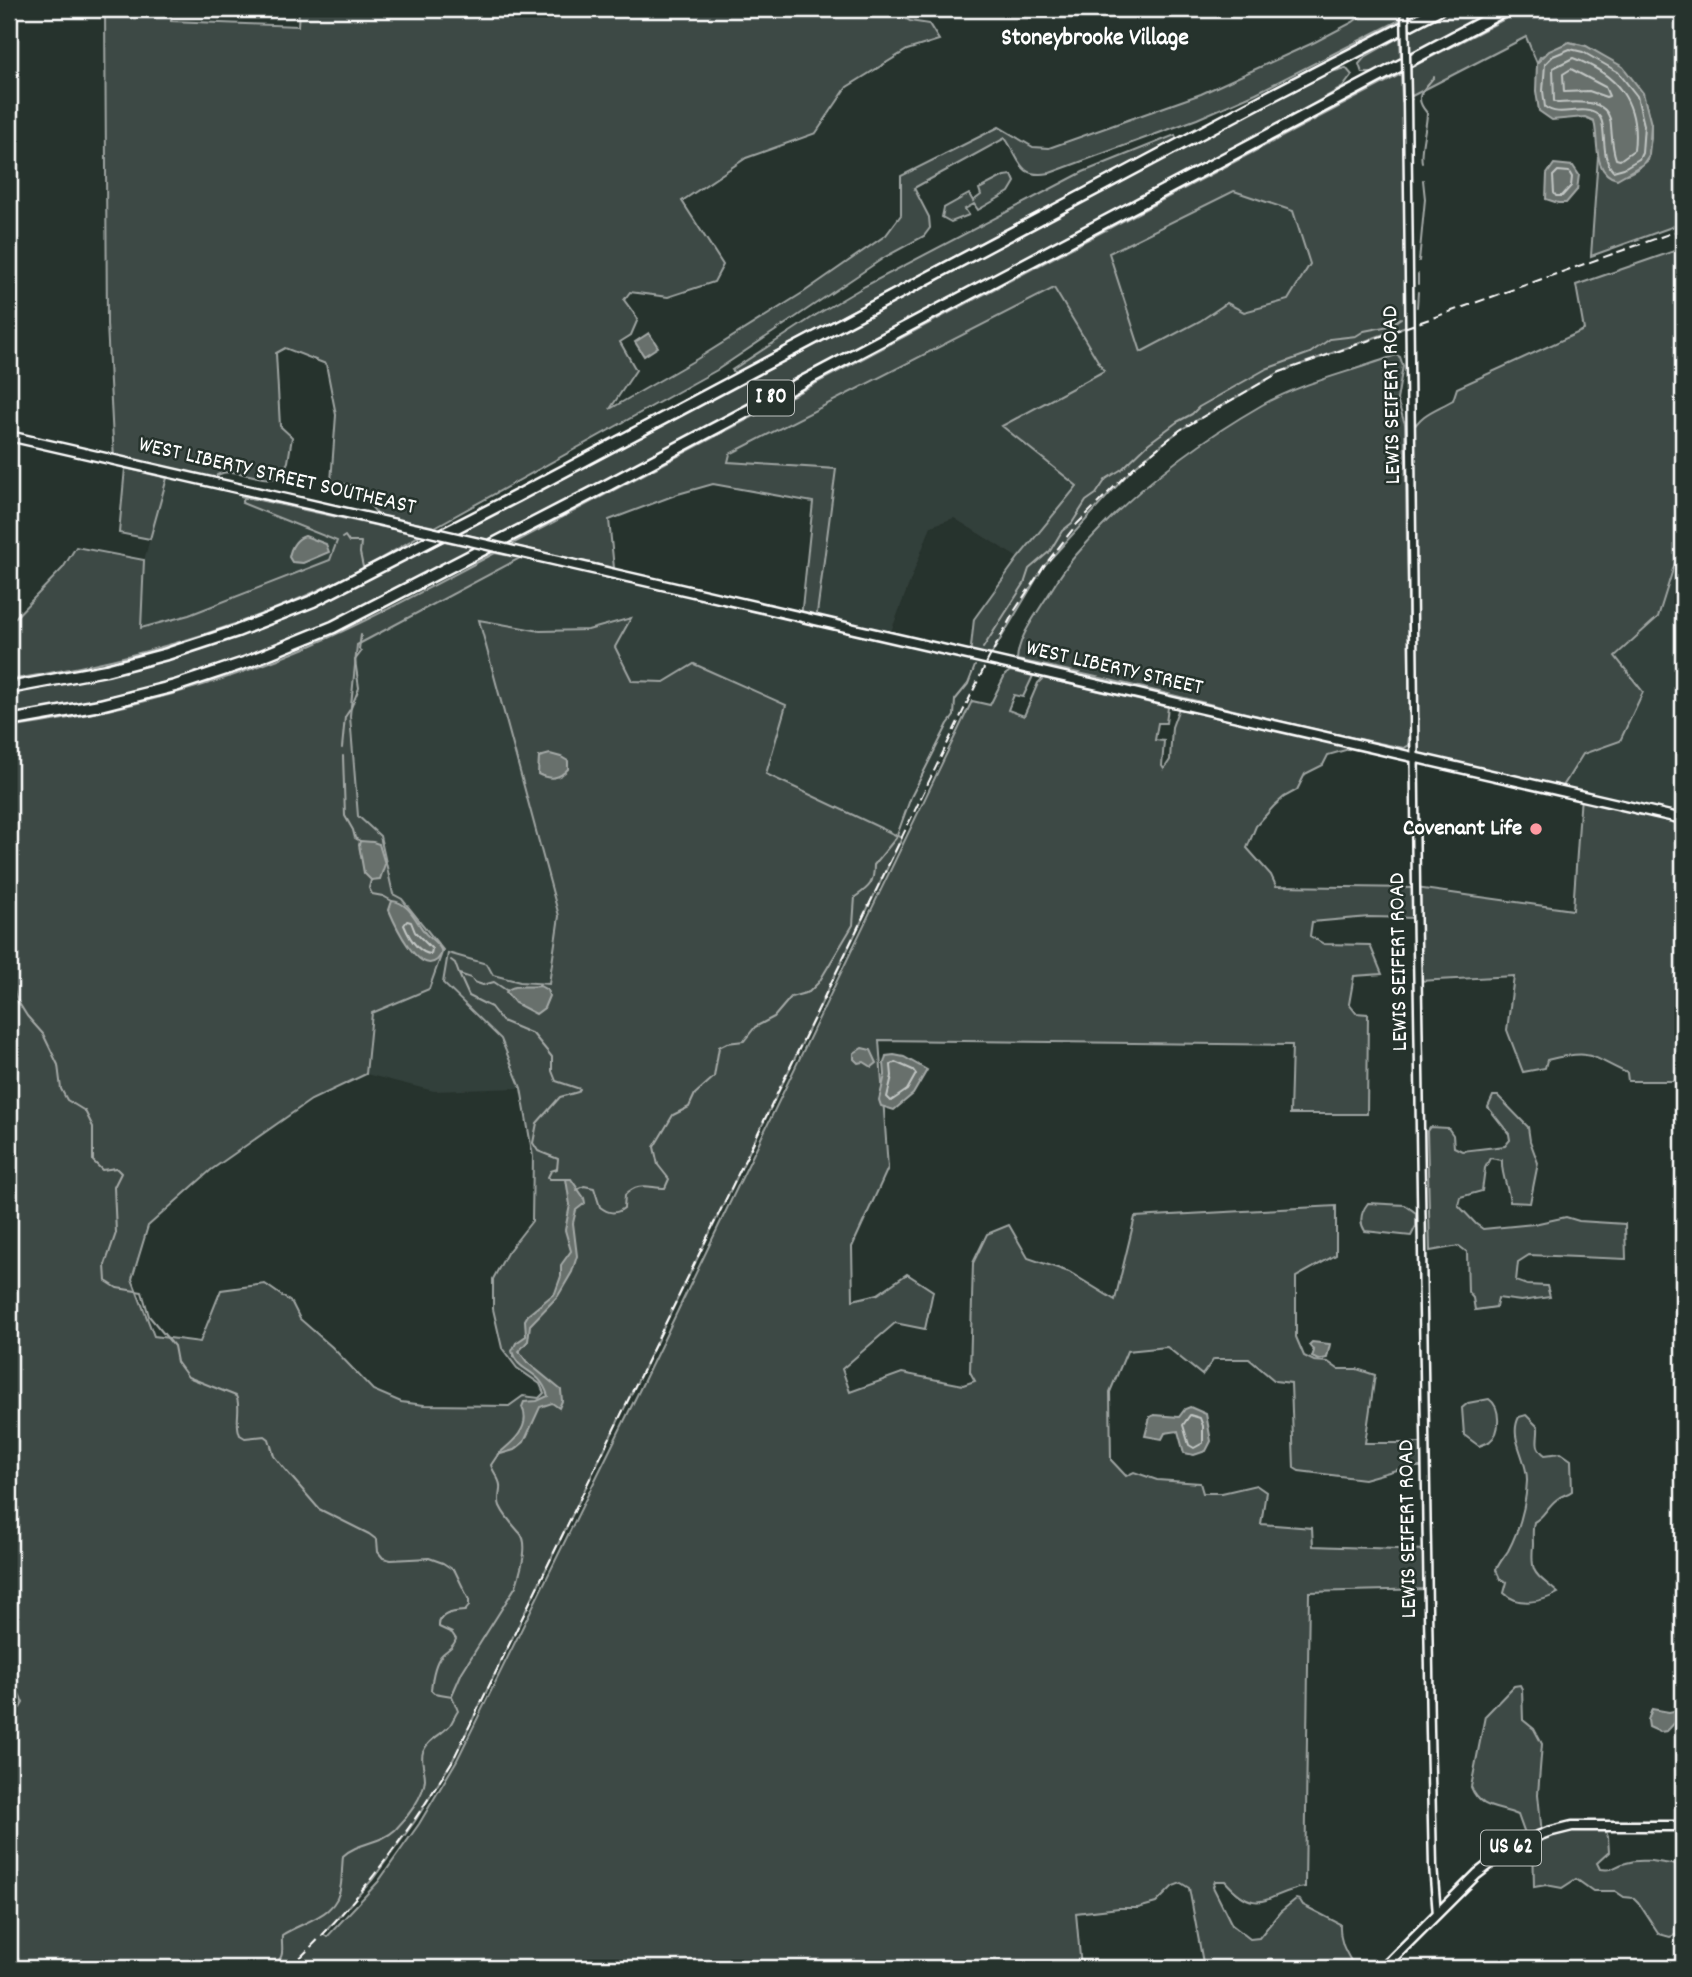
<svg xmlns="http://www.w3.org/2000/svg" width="1692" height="1977" font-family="Dekko,sans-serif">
  <rect width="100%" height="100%" fill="#26332d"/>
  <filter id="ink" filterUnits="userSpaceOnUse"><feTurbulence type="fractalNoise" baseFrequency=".0143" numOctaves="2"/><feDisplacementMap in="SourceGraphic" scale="14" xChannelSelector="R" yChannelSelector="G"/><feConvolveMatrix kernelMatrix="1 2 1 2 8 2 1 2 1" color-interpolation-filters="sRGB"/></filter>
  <g filter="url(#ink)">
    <path fill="#333f3a" d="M1234 191 1293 211 1310 264 1288 300 1244 312 1227 303 1200 321 1141 352 1109 253Z
      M1055 287 1105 372 1002 426 1077 486 1018 558 954 518 931 526 889 637 988 660 902 838 766 774 786 705 694 664 664 682H632L615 647 630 618 588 630 540 631 479 620 559 916 549 985 520 982 493 975 460 1001 501 1039 521 1088 434 1091 366 1074 372 1013 429 989 419 918 402 899 393 894 380 836 358 816 350 716 357 645 520 558 671 594 679 590 815 621 836 469 727 462 730 454Z
      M167 478 245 497 243 503 338 541 330 560 189 615 140 628 144 560Z
      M1675 563 1683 564V819L1560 791 1583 754 1620 740 1615 656 1658 617Z"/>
    <path fill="#3e4944" stroke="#9ea4a2" stroke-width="2" fill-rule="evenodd" d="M105 9H170L171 21 298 26 299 9H888L910 21 929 24 939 40 907 50 847 87 816 133 746 158 682 201 723 265 714 282 668 297 630 292 624 300 638 319 631 335 620 342 636 370 610 409 697 359 804 292 886 235 901 215V176L999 127 1033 147 1049 148 1201 94 1315 42 1353 22 1370 9H1400V20L1256 93 1197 119 1050 173C1018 179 1021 160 1005 138L914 188 929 217 930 228 924 236 885 257 717 370 435 527 378 515 355 486 331 482 336 415 326 364 285 348 276 353 280 426 292 437 288 462 280 477C260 484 237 465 217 475L214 483 114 460 107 324Z
      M1448 9H1499L1410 56 1409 32Z
      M1524 9H1683V223L1591 256 1598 156 1603 169C1624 177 1629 177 1647 161L1651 139V124L1601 55 1586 46 1569 42 1540 57 1537 63 1526 37 1410 97V68Z
      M1400 37 1401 60 1375 73H1362L1359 64 1365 57Z
      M1346 68 1352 75 1343 87 1234 149 494 541 458 533 1218 130 1328 73Z
      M1401 74 1402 101 1407 100 1409 325 1280 372 1180 430 1133 468 1044 566 988 660 970 656 974 619 1018 558 1077 486 1002 426 1104 371 1054 288 730 454 728 462 836 469 816 621 801 618 813 502 713 484 678 494 609 520 614 568 510 545ZM1234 191 1293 211 1310 264 1288 300 1244 312 1227 303 1200 321 1141 352 1109 253Z
      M1175 135 1177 139 735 373 732 370 816 315 865 286 1083 172Z
      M1012 175 1015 182 1009 192 978 210 974 204 965 209 969 215 951 222 942 217 944 208 969 194 973 201 981 195 979 189 1004 176Z
      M1683 248V564L1675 563 1658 617 1615 656 1643 692 1620 741 1583 754 1560 791 1415 757 1411 433C1420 413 1436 410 1453 400L1457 388 1584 330 1576 285Z
      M1396 355 1400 357 1403 366 1397 400 1405 424 1410 727 1408 746 1404 748C1274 724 1147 685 1017 660 1018 639 1032 621 1043 603 1054 587 1063 569 1076 555 1128 495 1194 444 1262 405 1303 382 1352 372 1396 355Z
      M125 468 167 478 150 539 119 533Z
      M240 496 420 535C297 613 152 657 9 680V624L63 568 76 547 144 560 141 628 189 615 330 560 337 541 242 503 245 497Z
      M444 541 477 548C431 572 386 598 340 619 235 668 123 698 9 716V694C109 675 206 652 300 611 350 590 396 564 444 541Z
      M495 553 520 558 357 645 350 716 358 816 380 836 393 894 402 899 443 950 429 989 372 1013 366 1074 311 1100 211 1170 148 1226 132 1279 154 1336 200 1342 221 1290 265 1284 292 1303 300 1319 332 1347 373 1390 401 1402 424 1405 509 1406 523 1396 539 1398 544 1393 540 1384 517 1368 502 1348 493 1309V1279L507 1253 532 1221 533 1157 521 1088 501 1039 443 983 448 953 487 964 493 975 520 982 549 984 559 916 479 620 540 631 588 630 631 618 615 647 632 681 664 682 694 664 786 705 766 774 902 838 453 1760 415 1821 372 1880 323 1934 327 1937 378 1882 419 1824 457 1760 639 1391 972 701 990 705 1005 675 1010 671 1033 676 1023 697 1014 695 1008 710 1024 716 1038 683 1043 678 1168 707 1166 723H1158L1155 740 1164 741 1162 766 1164 769 1170 760 1172 727 1179 708 1349 747V749L1328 755 1323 765 1305 774 1297 790 1284 797 1274 806 1256 826 1247 848 1271 875 1276 886 1416 888 1573 910 1581 795 1683 819V1144H1681L1677 1081H1628L1627 1073C1588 1055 1592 1049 1547 1060L1545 1068 1523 1072 1507 1030 1514 976 1418 981 1416 918 1369 917 1312 922 1310 936 1324 944 1370 945 1382 974 1354 976 1349 1004 1356 1013 1368 1014 1367 1114H1290L1292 1045 879 1040 888 1168 852 1247 853 1300 878 1294 907 1274 933 1291 925 1329 895 1323 842 1369 850 1392 902 1373 963 1385 975 1381 970 1372 973 1263 987 1234 1009 1225 1028 1258 1069 1272 1115 1300 1135 1217 1336 1206V1255L1296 1277V1337L1304 1356 1314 1361 1328 1362 1338 1369H1357L1375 1375 1365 1443H1426V1467H1407L1364 1479 1299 1471 1294 1468 1291 1383 1275 1381 1249 1359H1214L1202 1375 1167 1347 1127 1351 1110 1392 1111 1460 1126 1476 1134 1472 1157 1480 1200 1483 1203 1493H1222L1256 1485 1266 1492 1261 1524 1312 1528 1313 1546 1427 1550 1428 1589 1309 1592 1305 1887C1268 1892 1259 1920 1225 1881H1215L1213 1887 1232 1925 1250 1939 1259 1938 1280 1912 1296 1899 1300 1900 1303 1905 1340 1924C1339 1943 1346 1952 1355 1968H1204L1189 1888 1181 1883 1173 1886 1156 1903 1138 1908H1119L1076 1913 1081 1968H9V728C112 713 214 687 310 646 374 618 434 585 495 553Z
      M1493 1096H1498L1528 1127 1530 1141 1538 1163 1530 1203 1510 1202C1508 1186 1501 1175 1502 1160L1490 1158 1485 1168 1482 1191 1460 1197 1458 1205 1476 1224 1483 1229 1534 1224 1566 1217 1579 1221 1625 1224 1626 1259 1529 1255 1518 1262 1516 1281 1527 1285 1547 1286 1550 1297 1521 1301 1498 1298 1496 1307 1475 1310 1473 1298 1468 1292 1467 1252 1459 1246 1430 1251 1427 1131 1430 1127 1448 1128 1453 1135 1454 1147 1462 1151 1505 1146 1510 1140 1509 1134 1488 1107Z
      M1368 1203 1405 1205 1416 1213V1226L1411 1236 1365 1231C1359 1222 1361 1212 1368 1203Z
      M1489 1399C1501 1407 1501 1433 1490 1441 1488 1443 1482 1445 1479 1446L1464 1435 1462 1408 1468 1403Z
      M1526 1415 1538 1427C1539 1440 1533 1446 1545 1455L1561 1453 1571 1460 1572 1491C1567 1495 1561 1495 1556 1500 1547 1507 1544 1517 1534 1522 1532 1530 1533 1537 1533 1545 1530 1577 1537 1574 1558 1593 1542 1602 1518 1607 1504 1593L1507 1582 1500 1579 1496 1570C1499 1563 1504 1557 1508 1551 1519 1530 1526 1505 1527 1481 1528 1459 1508 1438 1519 1417Z
      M1520 1685 1522 1689 1523 1720 1534 1729 1542 1744 1538 1794 1542 1834 1572 1826 1605 1829 1608 1837 1609 1852 1597 1863 1600 1869C1615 1871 1613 1866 1626 1863 1644 1857 1666 1864 1683 1866V1932L1670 1937 1659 1934 1638 1902 1634 1898 1624 1897 1615 1891H1593L1576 1879 1562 1888 1546 1885 1534 1887 1533 1838 1527 1840 1518 1815C1499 1806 1481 1811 1471 1787L1485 1716 1514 1686Z"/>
    <path fill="#67706c" stroke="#a4a9a7" stroke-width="2" d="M1569 42 1586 46 1623 67 1643 93 1651 124 1649 155 1643 164 1617 179C1592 174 1599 139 1594 121L1585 117 1552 120 1539 111 1536 91 1537 63 1549 51Z
      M1554 164 1573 166 1579 175 1577 190 1566 203H1558L1546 199 1547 174Z
      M649 333 658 347 644 356 635 342Z
      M305 536 326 544 329 552 303 563 292 562 289 557C291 547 295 539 305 536Z
      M550 754 561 757 568 761V769C559 779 550 780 538 774L539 757Z
      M360 841 373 842 379 844 385 864 380 879 371 880 364 873 359 845Z
      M392 901C409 902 416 922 426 934 430 938 439 944 441 950 442 954 440 957 437 960 418 976 394 922 389 910Z
      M540 986 547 990 549 996 544 1008 536 1014 515 1003 506 992C513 983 529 988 540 986Z
      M862 1048 871 1050 877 1063 872 1067 864 1062 858 1063 854 1059V1053Z
      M894 1055 904 1057 927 1070 913 1094 894 1110 881 1106 879 1100 885 1075 884 1063 886 1056Z
      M566 1179H571L584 1198 585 1203 576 1210 573 1223 577 1256 572 1272 558 1296 530 1325 528 1341 519 1351 527 1362 561 1390 562 1401 559 1408 552 1403 540 1407 524 1442 514 1450 497 1455C512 1443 532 1427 522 1407L524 1402 537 1401 548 1396C539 1367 518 1374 512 1351L516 1343 526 1336 525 1320 528 1315 555 1293 561 1276V1265L571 1251 565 1230 570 1205Z
      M1312 1342 1330 1344 1327 1358 1318 1360 1312 1357 1314 1351 1309 1345Z
      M1190 1407 1206 1414 1211 1441 1206 1451 1194 1455 1184 1453 1178 1431 1165 1433 1162 1439 1145 1436 1150 1417 1154 1415 1179 1417 1185 1409Z
      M14 1688 18 1691 23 1703 20 1708 9 1706V1691Z
      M1652 1709 1669 1712 1683 1709V1714L1667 1731 1660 1732 1649 1727 1648 1720Z"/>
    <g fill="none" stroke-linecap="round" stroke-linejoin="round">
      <path stroke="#c2c6c4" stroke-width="2" d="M1570 49 1583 52 1618 72 1637 96 1644 125 1642 153 1639 159 1624 168 1613 171C1599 156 1608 123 1598 115 1582 103 1561 119 1545 107L1543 91 1545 64 1553 56Z
        M1573 58C1617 74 1640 102 1634 150L1620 160 1616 159C1612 148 1612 137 1611 126 1610 97 1577 102 1557 103L1554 101 1553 68Z
        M1571 69 1605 87 1609 96 1606 97 1589 91 1564 92 1563 74Z
        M1558 171 1569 172 1572 177 1571 186 1562 196H1556L1554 193 1553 176Z
        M407 921 411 922 415 932 432 949 431 954C417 953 409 937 404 925Z
        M895 1062 913 1070 916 1074 907 1090 891 1101 887 1097 892 1076 891 1065Z
        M1190 1415 1200 1418 1203 1426V1443L1194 1448 1189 1445 1183 1425Z"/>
      <path stroke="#a4a9a7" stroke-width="2" d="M1422 162C1419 151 1427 127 1427 113 1412 96 1424 90 1434 77
        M1419 261 1425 199 1423 180
        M1418 284V274
        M1417 307 1418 292
        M342 538 345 536 349 542H361L360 553 363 567
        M983 648 1024 584 1029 569 1050 551 1062 531 1072 523 1086 501 1096 494 1106 479 1122 469 1149 443 1177 422 1192 414 1199 407 1266 369 1310 353 1330 339 1356 336 1364 331 1389 326 1401 318
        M342 748 345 717 351 708 359 688 355 660 361 652 359 649 361 635
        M343 756 345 816 353 830 355 838 360 841
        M371 880 369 888 372 894 383 896 392 901
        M451 960 455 963 459 974 471 978 474 982 483 985 494 982 506 990
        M459 974 469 996 491 1007 502 1021 533 1034 552 1057V1071L556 1081 580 1089 578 1092 560 1097 537 1123 533 1143 538 1151 558 1159 557 1169 551 1171 548 1177 550 1179H565
        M9 976 17 1000 27 1016 43 1034 58 1065 61 1089 67 1100 85 1111 93 1127V1161L102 1170 116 1168 121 1173 114 1187 116 1233 105 1265 106 1281 117 1288 142 1292 149 1316 174 1346 177 1362 188 1377 236 1396C242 1408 234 1421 240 1435L245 1438 265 1436 269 1439 274 1456 282 1466 319 1509 369 1534 377 1540 378 1552 383 1558 391 1560 429 1558 443 1563 455 1571 469 1600V1606L465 1611C453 1612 438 1613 439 1627L452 1633 456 1639C453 1649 447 1649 441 1656 434 1664 432 1680 431 1690L434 1693 452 1696 458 1711C455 1715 453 1721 450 1725 442 1735 428 1739 423 1752 420 1761 425 1769 425 1779 424 1796 407 1818 395 1830 380 1844 358 1842 343 1856 342 1866 342 1875 341 1884 338 1917 305 1920 282 1935 281 1953 287 1954 271 1968
        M577 1190 584 1186 594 1188 600 1207C608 1213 615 1215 624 1208L625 1195C638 1181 649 1188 665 1188L669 1179 658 1165 654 1147 673 1115 689 1107 695 1094 714 1077 719 1047 727 1043 744 1041 755 1027 774 1017 791 997 809 992 819 982 853 925 855 897C870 887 874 883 874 865L896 838 911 797 948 724 954 716 955 700 968 684 975 666
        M452 1695 462 1672 516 1586C520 1572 530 1544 520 1533 512 1524 505 1517 500 1506 497 1499 501 1492 500 1485 499 1478 493 1472 491 1465L499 1453"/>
      <defs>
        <path id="minor" d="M1407 100 1416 888 1430 1730 1433 1866 1437 1914"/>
        <path id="major" d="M9 436 391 523
          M536 556 1683 819
          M1383 1968 1477 1874 1513 1846 1548 1832 1572 1826H1683"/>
        <path id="highway" d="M9 688 106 670 167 654 237 631 313 601 517 496 1265 99 1439 9
          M9 721 100 705 175 686 247 662 333 627 604 487 1507 9"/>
      </defs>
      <use href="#minor" stroke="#fff" stroke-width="11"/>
      <use href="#major" stroke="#fff" stroke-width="13"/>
      <use href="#highway" stroke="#fff" stroke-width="15"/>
      <use href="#minor" stroke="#26332d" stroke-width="6"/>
      <use href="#major" stroke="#26332d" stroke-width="8"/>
      <use href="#highway" stroke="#26332d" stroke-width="10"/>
      <path stroke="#fff" stroke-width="2" stroke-dasharray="10 5" stroke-linecap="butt" d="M289 1968C355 1907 406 1836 453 1760L988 660 1015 610 1044 566 1077 524 1133 468 1180 430 1280 372 1683 229"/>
      <defs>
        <path id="minor-bridge" d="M1405 9 1407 100"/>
        <path id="major-bridge" d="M391 523 536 556"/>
      </defs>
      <use href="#minor-bridge" stroke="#fff" stroke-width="11" stroke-linecap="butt"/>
      <use href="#major-bridge" stroke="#fff" stroke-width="13" stroke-linecap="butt"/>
      <use href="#minor-bridge" stroke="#26332d" stroke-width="6"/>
      <use href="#major-bridge" stroke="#26332d" stroke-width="8"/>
    </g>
  </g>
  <circle fill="#ff9aa2" stroke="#26332d" stroke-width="2.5" cx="1536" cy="829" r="7"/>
  <g text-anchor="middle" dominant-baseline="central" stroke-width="5" stroke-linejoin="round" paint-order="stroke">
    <g fill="#26332d" stroke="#bec2c0" stroke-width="2">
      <rect x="748" y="380.5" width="46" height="35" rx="5"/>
      <rect x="1481" y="1830.5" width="60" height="35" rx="5"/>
    </g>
    <g font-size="21" font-weight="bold" fill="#fff">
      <text x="771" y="398">I 80</text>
      <text x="1511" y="1848">US 62</text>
    </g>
    <g font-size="23" fill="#fff" stroke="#26332d">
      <text transform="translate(1393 395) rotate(-91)">LEWIS SEIFERT ROAD</text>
      <text transform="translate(277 477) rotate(13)">WEST LIBERTY STREET SOUTHEAST</text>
      <text transform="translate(1114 669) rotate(13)">WEST LIBERTY STREET</text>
      <text transform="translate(1400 962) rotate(-91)">LEWIS SEIFERT ROAD</text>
      <text transform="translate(1409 1529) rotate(-91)">LEWIS SEIFERT ROAD</text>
    </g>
    <g font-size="23" font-weight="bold" fill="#fff" stroke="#26332d" text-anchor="end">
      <text x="1522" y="829">Covenant Life</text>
    </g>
    <g font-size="24" font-weight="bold" fill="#fff" stroke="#26332d">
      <text x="1095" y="39">Stoneybrooke Village</text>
    </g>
  </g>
  <rect width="1692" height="1977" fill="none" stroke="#26332d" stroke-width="35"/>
  <rect x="18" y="18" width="1657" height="1942" fill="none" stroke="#fff" stroke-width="2.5" filter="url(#ink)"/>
</svg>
